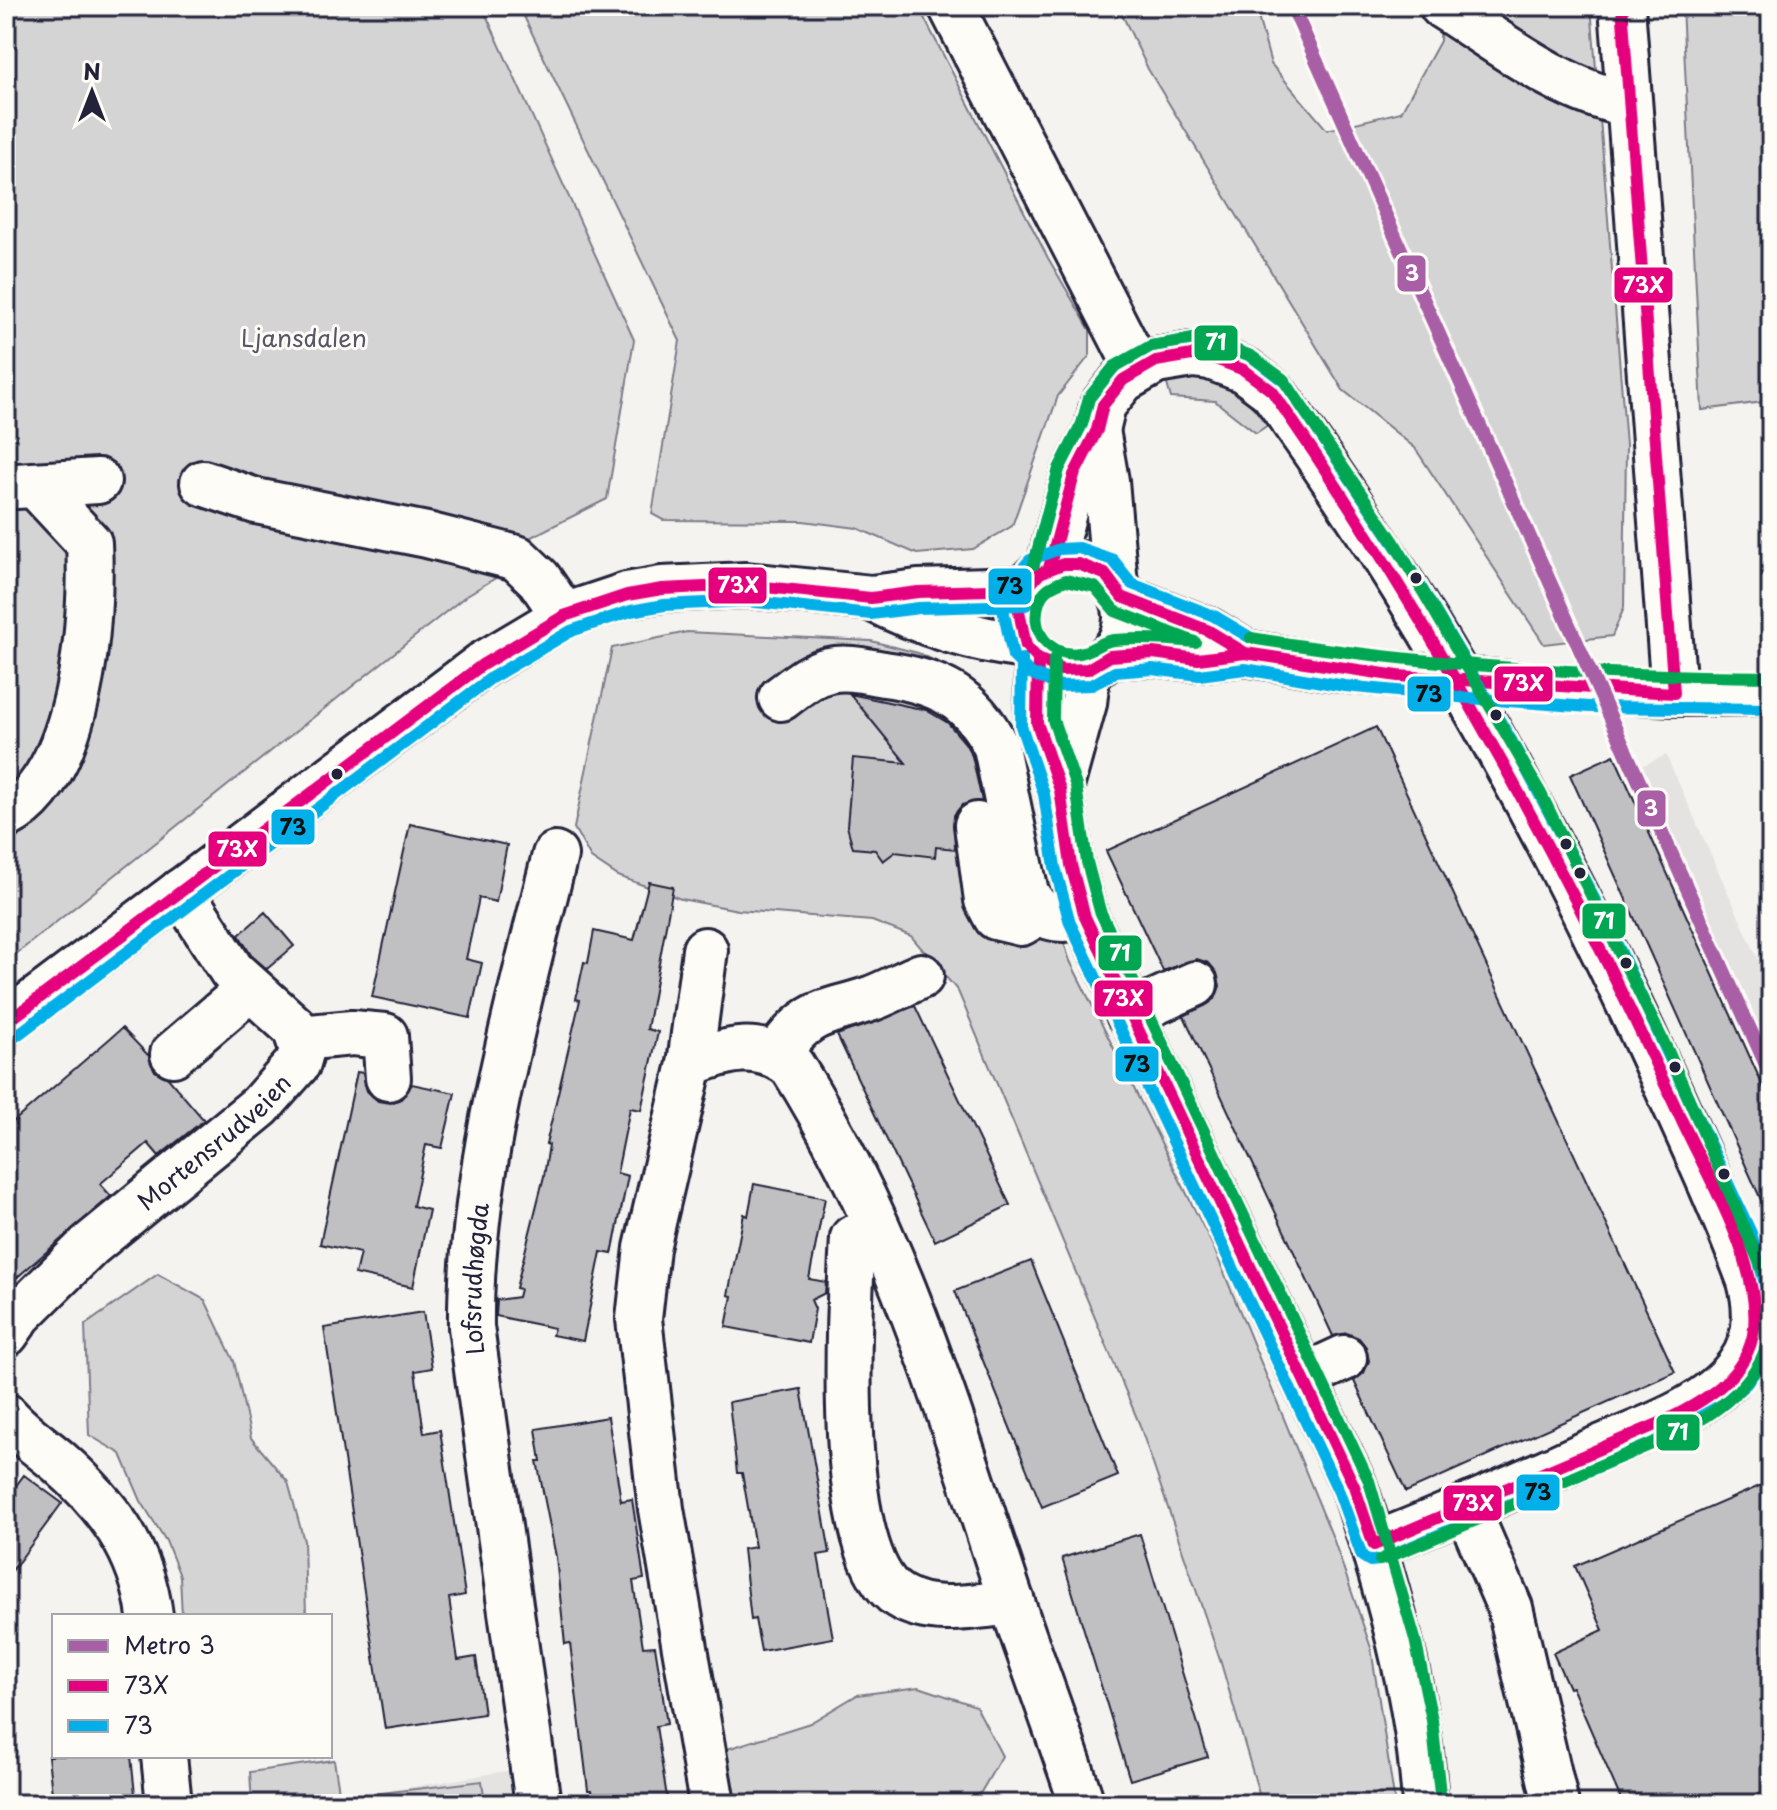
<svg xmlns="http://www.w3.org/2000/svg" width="1777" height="1810" font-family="'Playpen Sans',sans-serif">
  <rect width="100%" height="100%" fill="#f4f3ef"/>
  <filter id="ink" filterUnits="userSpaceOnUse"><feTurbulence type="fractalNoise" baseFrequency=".0125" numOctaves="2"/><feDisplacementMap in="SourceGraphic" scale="16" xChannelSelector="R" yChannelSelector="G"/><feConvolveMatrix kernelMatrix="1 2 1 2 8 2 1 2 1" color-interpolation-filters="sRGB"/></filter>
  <g filter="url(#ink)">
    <path fill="#e4e3e2" d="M1666 755 1771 988V1095L1626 773Z
      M518 1769 524 1804H311Z"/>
    <path fill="#d5d4d5" stroke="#7c7b88" stroke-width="2" d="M6 6H482L634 340 607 499 527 539 516 549 504 573 467 595 6 962Z
      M519 6H918L1048 258 1090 330V355L1058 396 1012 526 973 549 917 554 857 528 803 521 663 520 652 514 680 341Z
      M1118 6H1255L1271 64 1327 130 1401 112 1440 41 1441 6H1591L1626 445 1624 608 1612 636 1544 644 1415 448 1343 390 1148 69Z
      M1682 6H1771V401L1702 410Z
      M1202 376 1239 391 1268 425 1256 433 1215 401 1171 398 1165 377Z
      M687 632 871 641 918 653 940 663 1002 754 1070 961 1213 1246 1333 1538 1371 1648 1395 1804H1262L1221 1663 1139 1423 958 991 911 936 872 921 738 910 681 899 618 876 591 858 574 828 612 648Z
      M158 1274 205 1300 234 1361 251 1438 288 1482 304 1541 306 1616H182L180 1576 166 1541 141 1501 121 1454 89 1435 85 1325Z
      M919 1687 976 1706 1002 1756 981 1792 968 1804H729L721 1751 810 1723 857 1695Z
      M334 1760 341 1804H252L250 1772Z
      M482 1781 485 1804H375L374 1794Z"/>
    <path fill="#c0bfc2" stroke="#22223b" stroke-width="2" d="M850 694 926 710 948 723 965 743 972 756 982 801 962 805 954 815 955 849 936 847 935 857 895 852 883 861 875 850 853 848 847 826 853 758 906 763Z
      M1376 727 1675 1372 1406 1492 1354 1381 1364 1373 1369 1361 1366 1347 1359 1338 1347 1333 1333 1336 1184 1016 1215 999 1220 986 1217 973 1209 963 1197 959 1163 971 1106 851Z
      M1614 755 1771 1104V1222L1570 775Z
      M410 824 507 845 496 902 479 898 466 959 482 963 470 1018 372 997Z
      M649 882 673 887 647 1029 658 1032 641 1110 630 1108 617 1173 628 1176 612 1254 601 1252 583 1341 552 1335 554 1328 496 1316 497 1300 518 1297 520 1289 516 1288 544 1176 549 1145 546 1144 580 1000 576 999 584 962 588 963 594 931 634 940Z
      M265 912 294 946 267 969 251 955 239 935Z
      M915 1006 1010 1205 935 1241 837 1035Z
      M122 1028 149 1056 155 1071 168 1078 204 1120 159 1156 148 1143 100 1184 111 1196 6 1287V1128Z
      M357 1072 363 1073 367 1091 378 1101 391 1103 401 1099 412 1084 455 1093 442 1148 426 1145 413 1206 429 1210 413 1287 355 1274 360 1253 320 1244Z
      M754 1184 825 1198 809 1279 826 1282 825 1293 811 1300 815 1309 809 1343 726 1327 732 1296 728 1295 744 1214 748 1216Z
      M1031 1261 1118 1476 1042 1507 955 1291Z
      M423 1312 432 1368 415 1371 424 1433 440 1430 465 1595 449 1598 458 1660 476 1657 484 1714 385 1729 324 1328Z
      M801 1389 830 1553 818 1555 833 1638 761 1651 755 1619 751 1620 743 1549 755 1547 742 1473H737L729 1402Z
      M608 1417 621 1501 632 1499 644 1579 633 1581 643 1647 655 1646 660 1677 667 1724 656 1726 668 1804H594L592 1790H588L570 1643 565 1644 556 1557 537 1461H541L536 1429Z
      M24 1475 62 1503 6 1579V1499Z
      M1771 1481V1804H1623L1572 1687 1569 1688 1553 1653 1603 1630 1575 1566Z
      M1140 1534 1208 1757 1130 1780 1062 1558Z
      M48 1756H131L136 1804H53Z"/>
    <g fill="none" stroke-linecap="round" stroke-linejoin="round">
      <defs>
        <g id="minor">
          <path d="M951 6 1138 369"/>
          <path d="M1442 6C1500 42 1561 92 1629 104"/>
          <path d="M1622 6 1674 693"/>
          <path d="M1097 430 1106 481 1115 585"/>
          <path d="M203 483 256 501 427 535 517 558 539 579 564 616"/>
          <path d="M16 486 98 481"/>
          <circle cx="1072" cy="617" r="54"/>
          <path d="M1049 568 1074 475 1097 430 1103 405 1123 380 1156 361 1192 355 1210 357 1244 370 1272 391C1423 600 1547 824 1654 1058 1687 1132 1722 1205 1750 1281 1758 1311 1758 1341 1738 1367 1703 1413 1637 1431 1586 1454 1516 1486 1446 1517 1374 1545"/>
          <path d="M1122 597 1207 630 1245 653"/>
          <path d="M871 598C920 623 971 640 1026 646"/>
          <path d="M1110 656 1153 653 1198 659 1245 653 1347 670"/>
          <path d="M1038 659 1037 723 1060 790 1071 865 1085 917 1354 1486C1388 1590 1418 1693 1425 1804"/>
          <path d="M1533 686 1674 693H1771"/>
          <path d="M781 698C796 687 810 674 829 670 847 666 866 671 884 674 937 681 972 697 996 747L1026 893C1041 921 1056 921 1085 917"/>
          <path d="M1060 790 1084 703 1088 669"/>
          <path d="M6 816C82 777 93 620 89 543L35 485"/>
          <path d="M977 825 987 900 996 917 1021 923 1038 913"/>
          <path d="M1129 1014 1195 984"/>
          <path d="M6 1023 482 665 564 616 627 595 662 589 746 585 871 598 918 592 1026 589"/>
          <path d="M300 1038 352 1033 385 1036 388 1078"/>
          <path d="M173 1054 248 990"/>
          <path d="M777 1054C809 1009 822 1015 870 999 887 993 904 983 921 976"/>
          <path d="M690 1064 705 950"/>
          <path d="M853 1238C849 1311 833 1555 899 1596 931 1616 976 1606 1012 1602"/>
          <path id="s1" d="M6 1334 20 1314 90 1245 260 1106 298 1063 302 1049 295 1028 232 971 181 891"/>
          <path d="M1303 1377 1344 1358"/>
          <path d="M6 1416C21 1433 40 1446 58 1461 107 1504 142 1550 150 1616"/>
          <path d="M1467 1508 1510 1608 1556 1804"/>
          <path d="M164 1756 169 1804"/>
          <path id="s2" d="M538 1804 471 1327C469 1177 519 1001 555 855"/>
          <path d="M712 1804 661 1509 639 1319 647 1248 690 1064C727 1049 758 1040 792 1066 899 1236 949 1415 1012 1603 1035 1670 1060 1736 1082 1804"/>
        </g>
      </defs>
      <use href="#minor" stroke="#22223b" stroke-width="50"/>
      <use href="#minor" stroke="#fdfcf7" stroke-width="44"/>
      <defs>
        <path id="minor-bridge" d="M1347 670 1533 686"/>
      </defs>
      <use href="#minor-bridge" stroke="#22223b" stroke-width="50" stroke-linecap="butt"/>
      <use href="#minor-bridge" stroke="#fdfcf7" stroke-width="44"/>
      <defs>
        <path id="bus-1" d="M1063 564H1078L1105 574 1122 597 1207 630 1245 653 1198 659 1153 653 1110 656 1088 669 1062 670 1038 659 1026 646 1019 611 1026 589 1040 573Z
          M1245 653 1398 676 1674 693 1622 6
          M1038 659 1037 723 1060 790 1071 865 1085 917 1354 1486 1374 1545 1660 1423C1700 1404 1749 1377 1754 1328 1760 1261 1708 1178 1681 1119 1565 864 1432 621 1272 391L1244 370 1210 357 1192 355 1156 361 1123 380 1103 405 1097 430 1074 475 1049 568
          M6 1023 482 665 564 616 627 595 662 589 746 585 871 598 918 592 1026 589"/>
        <path id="bus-2" d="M1251 638 1214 616 1132 584 1113 560 1079 548 1059 549 1030 560 1012 581 1003 609 1013 656 1030 673 1060 686 1092 685 1115 672 1152 669 1199 675 1245 669 1345 686 1469 698 1589 707 1771 709
          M1022 659 1021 726 1044 794 1055 867 1070 923 1339 1492 1362 1556 1370 1561 1380 1560 1653 1443 1723 1404 1746 1384 1763 1360 1770 1329 1769 1298 1751 1233 1609 927 1511 740 1403 557 1285 382 1251 356 1214 342 1194 339 1151 346 1114 367 1089 398 1082 424 1059 469 1034 564
          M16 1036 491 678 571 631 631 611 664 605 746 601 871 614 919 608 1026 605"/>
        <path id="bus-3" d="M1034 564 1059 469 1082 424 1089 398 1114 367 1151 346 1194 339 1214 342 1251 356 1283 379 1394 542 1540 792 1668 1051 1765 1275C1774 1309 1774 1345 1752 1374 1715 1426 1648 1444 1592 1469 1522 1500 1452 1532 1380 1560
          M1066 580 1095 587 1115 611 1195 642C1167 639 1142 638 1114 640 1101 641 1092 651 1080 653 1050 658 1029 631 1039 602 1043 589 1053 585 1066 580Z
          M1251 638C1427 667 1593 675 1771 677
          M1054 659 1053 720 1076 786 1087 862 1100 911 1369 1481 1415 1639 1432 1720 1441 1803"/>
      </defs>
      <use href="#bus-1" stroke="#fdfcf7" stroke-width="18"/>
      <use href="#bus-2" stroke="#fdfcf7" stroke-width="18"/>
      <use href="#bus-3" stroke="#fdfcf7" stroke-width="18"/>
      <use href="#bus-1" stroke="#e5007d" stroke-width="12"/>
      <use href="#bus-2" stroke="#02afe8" stroke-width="12"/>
      <use href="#bus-3" stroke="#00a651" stroke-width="12"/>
      <defs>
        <path id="metro-1" d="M1292 6 1771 1076"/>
      </defs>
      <use href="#metro-1" stroke="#fdfcf7" stroke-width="20"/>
      <use href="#metro-1" stroke="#a85fa5" stroke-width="14"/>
    </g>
  </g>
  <g fill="#22223b" stroke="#fdfcf7" stroke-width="3">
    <circle cx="1416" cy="578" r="7"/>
    <circle cx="1496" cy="715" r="7"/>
    <circle cx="337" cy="774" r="7"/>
    <circle cx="1566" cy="844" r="7"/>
    <circle cx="1580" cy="873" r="7"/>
    <circle cx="1626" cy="963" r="7"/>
    <circle cx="1675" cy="1067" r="7"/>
    <circle cx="1724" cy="1174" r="7"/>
  </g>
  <g text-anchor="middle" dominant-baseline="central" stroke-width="6" stroke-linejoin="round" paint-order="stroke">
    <g font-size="24" fill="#585769" stroke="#fdfcf7">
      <text x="304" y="337">Ljansdalen</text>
    </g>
    <g font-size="24" fill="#22223b" stroke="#fdfcf7">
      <text stroke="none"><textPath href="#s1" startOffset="284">Mortensrudveien</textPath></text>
      <text stroke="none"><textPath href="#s2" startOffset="530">Lofsrudhøgda</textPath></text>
    </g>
  </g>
  <g stroke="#fdfcf7" stroke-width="3">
    <rect x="1396" y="254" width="31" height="39" rx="8" fill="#a85fa5"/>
    <rect x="1613" y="266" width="61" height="38" rx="8" fill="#e5007d"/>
    <rect x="1193" y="324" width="46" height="38" rx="8" fill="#00a651"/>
    <rect x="707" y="566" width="61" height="39" rx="8" fill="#e5007d"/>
    <rect x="987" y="567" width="46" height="39" rx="8" fill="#02afe8"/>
    <rect x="1493" y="665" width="61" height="38" rx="8" fill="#e5007d"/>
    <rect x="1406" y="675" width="46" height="38" rx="8" fill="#02afe8"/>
    <rect x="1636" y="789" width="31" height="39" rx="8" fill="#a85fa5"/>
    <rect x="270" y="808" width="46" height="38" rx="8" fill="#02afe8"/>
    <rect x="207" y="830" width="61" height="38" rx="8" fill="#e5007d"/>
    <rect x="1581" y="902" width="46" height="38" rx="8" fill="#00a651"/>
    <rect x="1097" y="934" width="46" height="38" rx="8" fill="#00a651"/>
    <rect x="1093" y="979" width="61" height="39" rx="8" fill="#e5007d"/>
    <rect x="1114" y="1045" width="46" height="38" rx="8" fill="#02afe8"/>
    <rect x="1655" y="1413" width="46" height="39" rx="8" fill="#00a651"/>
    <rect x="1515" y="1473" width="46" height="39" rx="8" fill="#02afe8"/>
    <rect x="1442" y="1484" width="61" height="38" rx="8" fill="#e5007d"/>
  </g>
  <g font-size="22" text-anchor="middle" font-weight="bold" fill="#fff">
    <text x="1412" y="281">3</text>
    <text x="1643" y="293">73X</text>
    <text x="1216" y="350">71</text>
    <text x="738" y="593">73X</text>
    <text x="1523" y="691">73X</text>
    <text x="1651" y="816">3</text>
    <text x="237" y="857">73X</text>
    <text x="1604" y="929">71</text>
    <text x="1120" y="961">71</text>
    <text x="1123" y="1006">73X</text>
    <text x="1678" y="1440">71</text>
    <text x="1473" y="1511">73X</text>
  </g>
  <g font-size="22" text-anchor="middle" font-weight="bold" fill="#111">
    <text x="1010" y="594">73</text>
    <text x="1429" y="702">73</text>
    <text x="293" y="835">73</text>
    <text x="1137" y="1072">73</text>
    <text x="1538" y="1500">73</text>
  </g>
  <rect width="1777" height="1810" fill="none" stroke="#fdfcf7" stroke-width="32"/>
  <rect x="16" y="16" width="1745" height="1778" fill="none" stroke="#22223b" stroke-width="3" filter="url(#ink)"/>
  <rect x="52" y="1614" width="280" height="144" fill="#fdfcf7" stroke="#a5a5ac" stroke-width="2"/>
  <rect x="68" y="1640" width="40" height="12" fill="#a85fa5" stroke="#a5a5ac" stroke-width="2"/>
  <text x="124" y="1654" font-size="24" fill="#22223b">Metro 3</text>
  <rect x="68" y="1680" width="40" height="12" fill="#e5007d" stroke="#a5a5ac" stroke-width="2"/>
  <text x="124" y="1694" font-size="24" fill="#22223b">73X</text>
  <rect x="68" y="1720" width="40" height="12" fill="#02afe8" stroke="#a5a5ac" stroke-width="2"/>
  <text x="124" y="1734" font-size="24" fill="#22223b">73</text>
  <g transform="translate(92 92)" stroke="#fdfcf7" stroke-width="6" paint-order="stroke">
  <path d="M0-6L14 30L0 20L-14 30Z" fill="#22223b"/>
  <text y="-12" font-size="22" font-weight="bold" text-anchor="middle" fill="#22223b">N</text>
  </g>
</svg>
